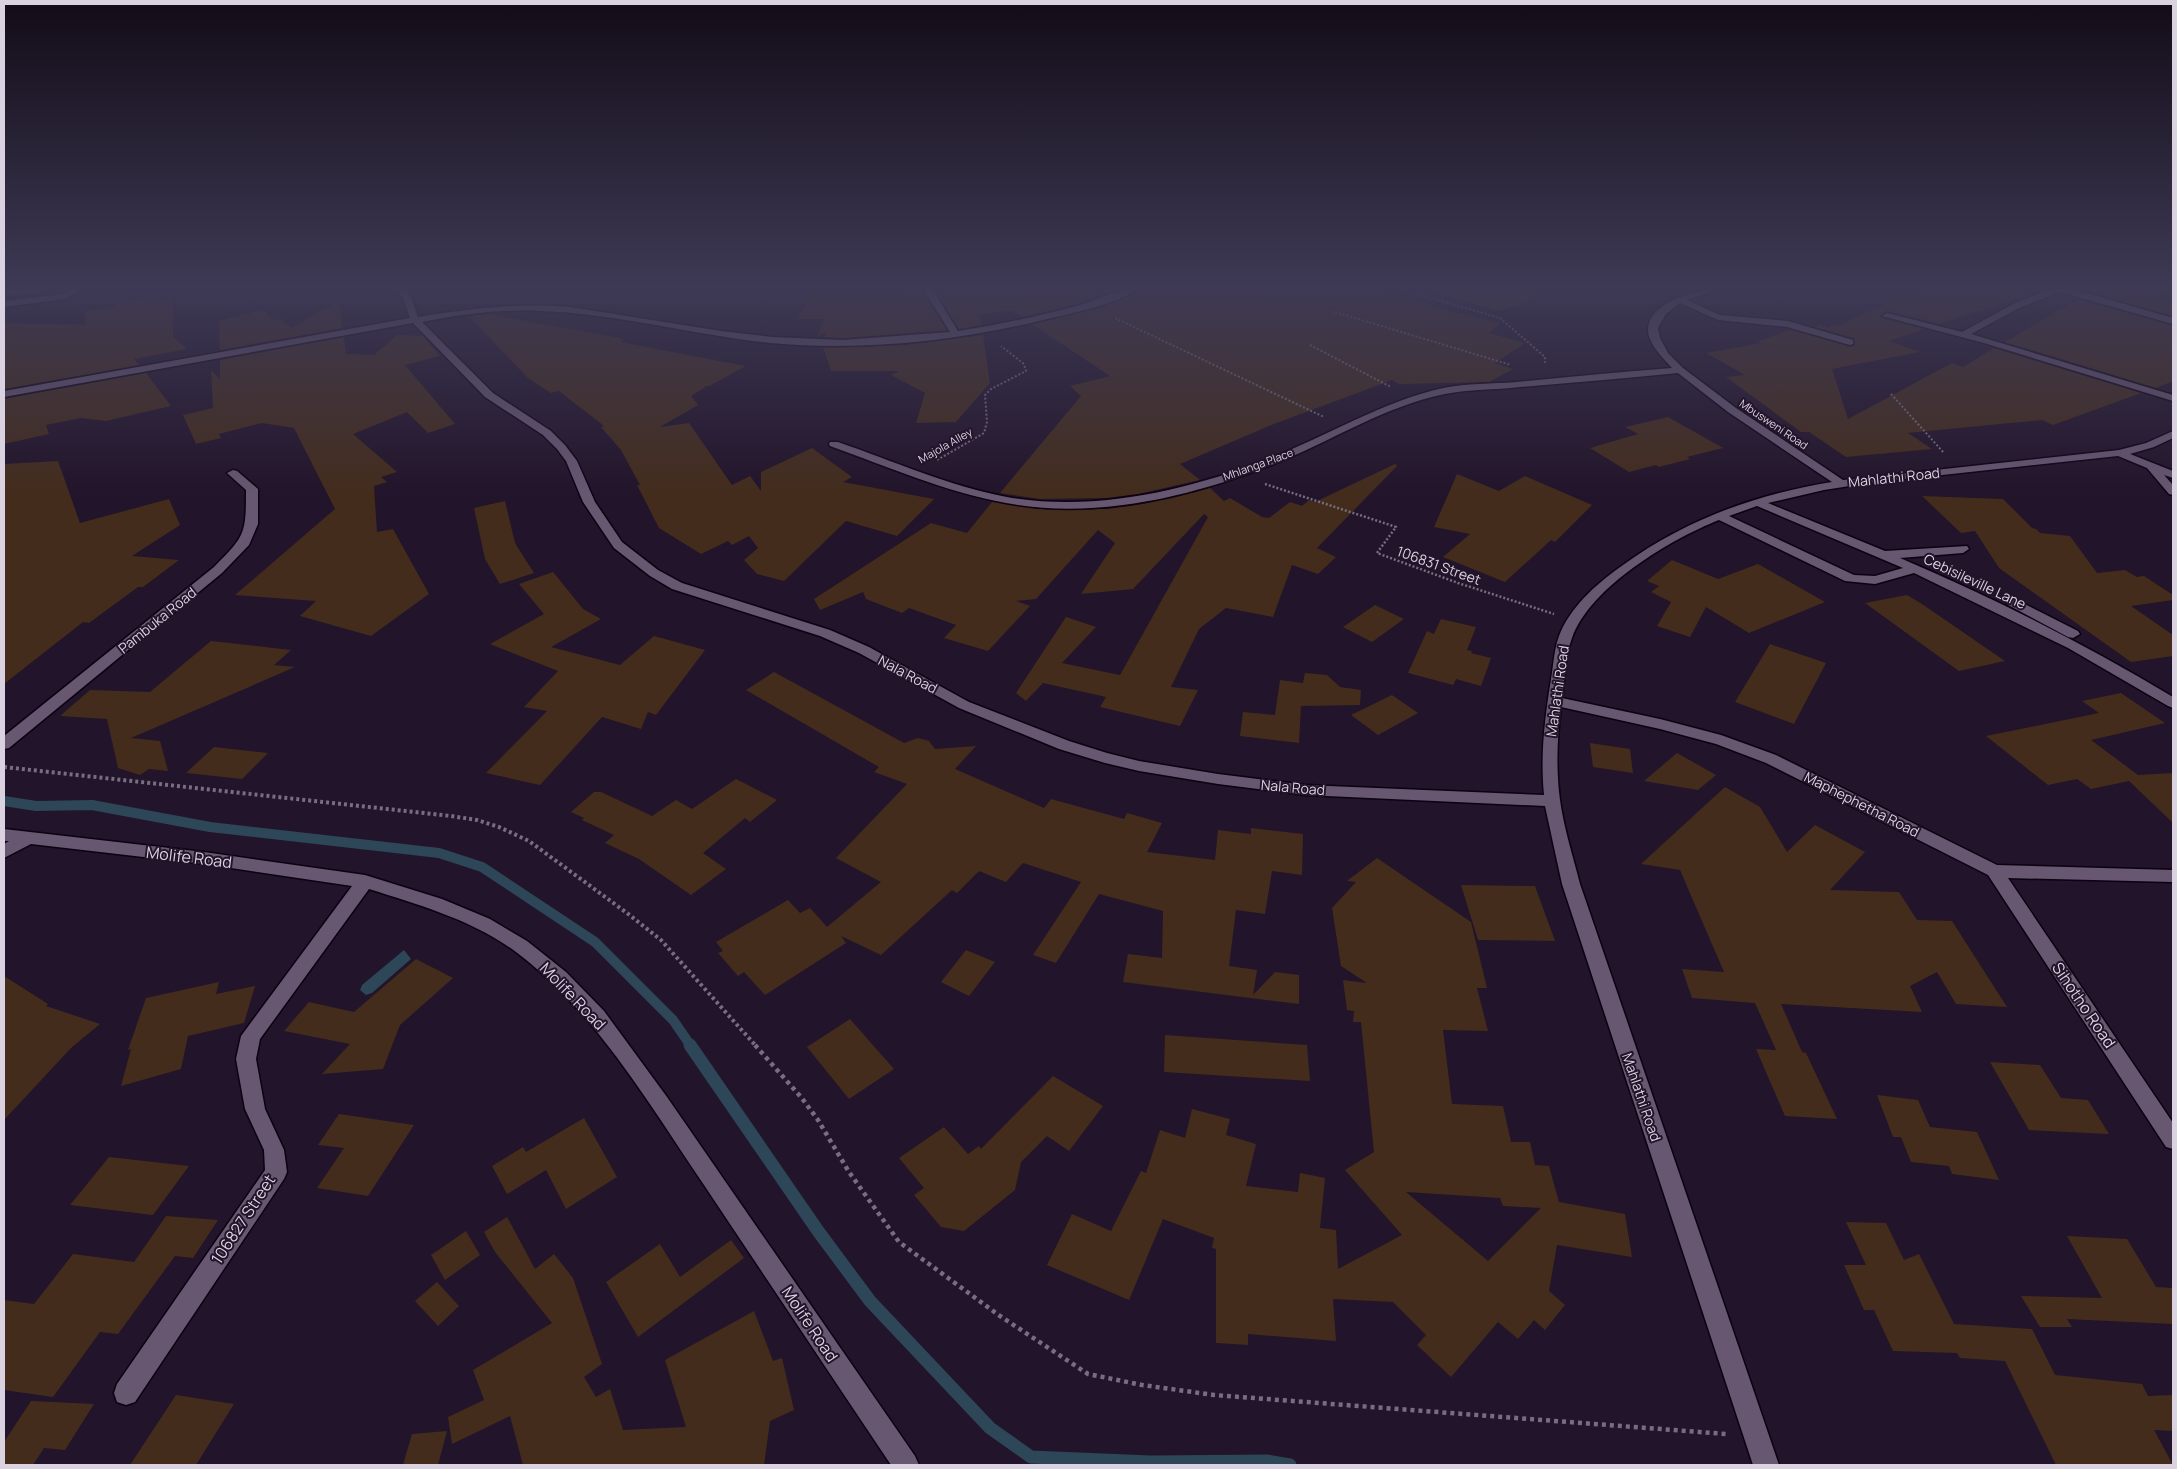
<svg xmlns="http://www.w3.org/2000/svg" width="2177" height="1469" font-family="Manrope,sans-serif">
  <rect width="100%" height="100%" fill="#22142a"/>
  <path fill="#313926" d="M1422 289H1539L1526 303 1497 311Z"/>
  <path fill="#2d4658" d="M404 950 411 959 372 993 366 995 360 990 362 985Z"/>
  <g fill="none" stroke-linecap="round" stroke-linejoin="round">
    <path stroke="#2d4658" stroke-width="10" d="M4 801 36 806 92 805 210 827 439 853 482 867 595 942 673 1020 691 1046"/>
    <path stroke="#2d4658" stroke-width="13" d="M690 1045 818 1231 870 1301 990 1428 1031 1457 1151 1462 1267 1461 1290 1465"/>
  </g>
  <path fill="#432c1c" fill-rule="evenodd" d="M920 289 947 330 843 338 824 337 826 332 817 337 824 319H798L812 290 863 294Z
    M934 289H1119L1080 303 1022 317 1011 310 980 315 981 325 959 329Z
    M1138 289H1385L1452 312 1500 323 1489 333 1525 343 1495 363 1513 369 1489 382 1399 384 1392 380 1274 424 1180 464 1200 480 1138 494 1106 498 1040 499 1000 493 1081 396 1070 386 1110 376 1032 324 1105 306 1128 296Z
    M1928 289H2030L2031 294 1939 324 1887 311 1881 314 1882 318 1924 329 1889 341 1920 352 1832 369 1848 419 1952 363 1963 367 1994 348 2141 393 2053 425 2042 420 1908 433 1932 449 1846 457 1809 432H1801L1726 377 1745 375 1706 353 1762 343 1758 341 1791 330 1851 347 1855 345 1854 338 1815 327 1820 325 1828 328 1833 325 1838 326 1908 293Z
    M2094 289H2169L2156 298 2173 302V316L2089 292Z
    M144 298V303L173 298V337L187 349 134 359 139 365 4 389V323L85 325V311L116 306V303Z
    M2078 299 2173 326V381L2156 388 2005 342Z
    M339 301 342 328 220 350 219 321 263 310 273 320 280 319 291 328Z
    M488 314 625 339 620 342 746 366 709 386H705L704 388 691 396 698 405 660 427 689 423 732 485 750 476 761 491V472L812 448 852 477 843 482 934 499 897 536 846 521 784 581 757 574 744 560 758 548 749 536 732 545 728 541 701 554 659 528 637 485H640L621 450 601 427 604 426 559 391 551 393 528 378 469 316Z
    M397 335 423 336 440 356 405 365 455 424 428 433 407 412 353 434 397 472 381 477 387 482 374 486 377 532 393 529 429 594 371 636 300 616 316 601 235 595 335 509 294 428 262 423 219 434 221 438 196 444 183 415 213 408 211 370 220 379V360L344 337 346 354 374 355Z
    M983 335 990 383 956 422 916 423 925 393 891 375 900 371H831L823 347 907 345Z
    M146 373 171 406 106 421 81 418 46 425 49 434 4 444V399Z
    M1668 417 1723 448 1687 457 1690 459 1659 467 1656 465 1629 472 1590 448 1638 434 1625 427Z
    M58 461 80 523 169 499 180 525 132 556 179 560 143 587H138L89 623 83 622 4 684V464Z
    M1395 464 1397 466 1317 548 1336 557 1318 574 1292 565 1273 617 1226 608 1199 629 1171 687 1198 690 1180 726 1100 707 1106 697 1043 683 1026 701 1016 693 1066 617 1096 627 1062 663 1120 675 1208 517 1204 514 1133 589 1081 594 1115 543 1098 530 1036 599 1016 601 1030 606 988 651 944 638 956 625 909 608 902 613 866 599 863 592 820 610 814 599 931 523 967 533 992 502 1040 509H1108L1143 504 1210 488 1224 501 1230 498 1262 517 1269 518 1290 502 1302 506 1309 500 1315 502Z
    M1457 474 1499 491 1525 476 1592 505 1555 542 1551 540 1505 582 1443 557 1470 534 1434 527Z
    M1922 496 2003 499 2032 528 2036 529 2040 533 2070 536 2097 573 2125 570 2137 577 2144 576 2173 595V600L2131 606 2173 635V656L2131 662 1999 568 1975 531 1961 533Z
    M505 501 515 543 534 573 500 584 485 559 474 508Z
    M1672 560 1718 579 1758 564 1825 602 1749 633 1706 607 1690 637 1657 626 1671 602 1651 592 1659 586 1647 581Z
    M553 572 583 609 601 619 551 647 620 665 654 636 705 650 656 715 648 712 641 729 602 717 540 785 486 773 547 711 524 707 558 671 490 644 544 614 519 584Z
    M1907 595 1922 604 2005 661 1959 671 1865 603Z
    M1375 605 1404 619 1372 642 1343 627Z
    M1441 619 1476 627 1467 650 1472 651 1471 653 1491 658 1481 686 1456 679 1453 685 1408 673 1427 631 1434 634Z
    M211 641 291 650 274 665 295 667 131 738 160 741 168 771 149 769 140 775 118 768 107 719 60 716 90 690 150 692Z
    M1770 644 1826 663 1794 724 1735 702Z
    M774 672 904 743 918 738 929 741 935 749 976 746 955 769 1044 808 1051 799 1124 819 1127 813 1162 823 1147 852 1215 860 1218 830 1251 834V828L1303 834 1302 875 1272 871 1265 914 1236 910 1229 966 1257 970 1253 995 1275 972 1299 975V1004L1123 982 1128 954 1162 958 1163 911 1099 894 1056 963 1033 955 1081 882 1023 863 1006 882 979 871 957 893 952 890 881 955 841 936 846 943 765 995 744 972 738 976 718 953 723 951 716 942 788 900 800 913 810 908 827 927 881 882 836 858 907 784 874 772 879 767 746 690Z
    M1305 673 1327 675 1340 687 1361 690 1360 705 1301 706 1299 743 1240 736 1243 712 1275 715 1280 680 1303 683Z
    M2121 693 2165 723 2091 740 2138 775 2173 773V823L2129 781 2091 789 2077 779 2048 785 1986 736 2099 713 2082 701Z
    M1392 695 1418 713 1378 735 1351 715Z
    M1590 743 1630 749 1633 773 1593 767Z
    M214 747 268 753 242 779 186 773Z
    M1677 753 1716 775 1698 790 1644 781Z
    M736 779 777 800 750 822 745 818 703 853 726 869 691 895 639 859 605 843 614 835 582 820 584 818 571 812 594 792H601L652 816 676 800 692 809Z
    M1725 787 1760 807 1787 852 1815 825 1865 852 1830 890 1899 892 1917 920 1952 921 2007 1007 1956 1004 1937 972 1910 986 1922 1012 1781 1004 1802 1052 1806 1053 1837 1119 1785 1116 1756 1049 1776 1050 1755 1003 1692 998 1682 969 1724 972 1680 870 1641 864Z
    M1377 858 1471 922 1487 988H1477L1488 1031 1443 1030 1452 1104 1503 1106 1511 1142H1530L1535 1165 1549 1166 1559 1202 1625 1214 1632 1257 1557 1245 1549 1291 1565 1305 1545 1330 1534 1320 1518 1339 1498 1322 1451 1377 1417 1345 1426 1335 1393 1302 1333 1299 1336 1341 1248 1334V1345L1216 1343V1249L1212 1248 1214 1238 1163 1219 1129 1300 1047 1265 1072 1214 1111 1231 1141 1171 1146 1173 1160 1130 1185 1138 1192 1109 1230 1119 1226 1135 1256 1144 1246 1186 1298 1192 1300 1173 1325 1178 1320 1228 1336 1230 1338 1269 1402 1235 1345 1170 1374 1152 1361 1022H1353L1354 1011 1347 1010 1343 980 1367 983 1341 966 1332 908 1356 882 1347 881ZM1406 1192 1500 1198 1503 1206 1541 1208 1488 1261Z
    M1461 885 1535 886 1555 941 1478 940Z
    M966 950 995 962 969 996 941 982Z
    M416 959 453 978 400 1025 383 1069 322 1074 350 1044 284 1031 309 1002 354 1012Z
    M4 976 48 1004 46 1006 100 1024 71 1048 4 1120Z
    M219 982 216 994 255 986 244 1023 188 1036 181 1069 121 1086 131 1049 128 1050 146 998Z
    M850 1019 894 1069 849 1099 807 1047Z
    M1165 1035 1307 1045 1310 1081 1164 1072Z
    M1990 1062 2040 1065 2061 1098 2088 1100 2109 1134 2029 1130Z
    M1053 1076 1103 1106 1069 1151 1047 1136 1021 1162 1015 1190 964 1231 941 1227 914 1195 924 1188 899 1158 944 1127 968 1154 979 1146 981 1149Z
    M1877 1095 1918 1100 1930 1127 1977 1132 1999 1180 1952 1174 1949 1166 1911 1162 1901 1137H1893Z
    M339 1114 414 1125 368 1196 317 1188 344 1148 318 1145Z
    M584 1118 617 1177 566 1209 546 1170 507 1194 492 1166 523 1147 526 1152Z
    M109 1157 189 1166 153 1215 70 1205Z
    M166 1216 218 1220 193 1258 175 1256 118 1334 100 1332 53 1397 4 1390V1300L34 1304 73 1254 134 1262Z
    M507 1217 535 1269 554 1254 573 1278 602 1364 584 1377 596 1397 610 1389 623 1430 686 1427 665 1360 754 1311 773 1361 782 1358 794 1410 770 1421 764 1465H523L510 1416 452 1444 448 1417 484 1400 473 1370 552 1323 495 1252 484 1232Z
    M1846 1222 1886 1223 1904 1260 1919 1254 1954 1324 2032 1329 2055 1375 2142 1384 2148 1396 2173 1395V1431L2154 1430 2173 1465H2056L2005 1361 1960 1358 1957 1353 1893 1351 1874 1310H1864L1844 1265H1866Z
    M466 1231 480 1255 445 1280 431 1255Z
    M2067 1236 2127 1239 2156 1287 2173 1288V1324L2067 1319 2072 1327H2040L2021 1296 2102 1298Z
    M731 1240 744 1258 638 1337 606 1282 660 1244 680 1277Z
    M437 1282 459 1306 438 1326 415 1301Z
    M176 1395 234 1404 196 1465H130Z
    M31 1401 94 1404 65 1450 44 1448 33 1465H4V1442Z
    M447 1431 438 1465H403L412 1434Z"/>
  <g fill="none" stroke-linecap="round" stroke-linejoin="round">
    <defs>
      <path id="minor" d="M15 289H41V290L37 293 4 296V290Z
        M71 289H82L65 299 4 307V301L63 294Z
        M396 289H405L411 297 418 317C469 308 518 303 570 307L721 331 772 337 843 340 950 332 923 289H932L958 331C997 325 1035 317 1073 307 1094 302 1115 289 1136 289 1117 305 1068 314 1043 320 954 342 861 351 770 343 694 335 618 314 542 311 501 309 462 314 422 322L493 393 551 431 565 445 577 461 595 502 622 542 658 570 682 583 830 630 869 647 969 702 1069 741 1107 753 1139 761 1218 774 1305 785 1544 795C1540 755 1545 717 1551 679 1554 662 1554 646 1561 631 1574 603 1599 582 1623 565 1685 520 1756 494 1832 482L1728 412 1678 373C1625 378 1572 383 1520 387 1495 390 1469 389 1445 394 1385 406 1330 442 1274 464 1191 497 1095 520 1006 503 946 492 888 467 830 446L829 444 830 442H838C893 461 949 486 1007 497 1094 512 1185 491 1266 460 1325 437 1381 402 1443 388 1467 383 1493 384 1517 382 1568 377 1620 372 1672 368 1663 358 1647 343 1648 328 1651 301 1698 289 1719 289L1687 300 1720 315 1788 321 1853 340V344L1850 345 1787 327 1718 320 1680 303 1666 314 1658 328 1660 338 1668 353 1683 368 1736 408 1843 480 2119 450 2146 443 2173 431V438L2154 447 2130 454 2173 471V478L2164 475 2173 485V495L2169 494 2147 468 2118 456 1869 483 1824 490 1768 503 1885 551 1967 546 1969 549 1963 553 1900 558C1994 598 2085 644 2173 697V708L2168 706 2068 648 1914 573 1875 584 1845 581 1719 520C1671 539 1590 587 1572 638 1565 656 1565 679 1562 698L1660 719 1721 735 1776 755 1997 865 2173 870V882L2008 878 2173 1123V1149L2166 1147 1988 875 1766 763 1716 744 1660 729 1561 707C1557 738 1556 770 1560 800 1564 829 1573 856 1580 884L1779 1465H1753L1562 884 1545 806 1305 795 1218 784 1139 771 1105 763 1059 749 959 708 859 653 820 636 672 589 650 576 614 548 583 502 566 461 557 449 543 435 485 397 413 323 4 397V391L410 318 403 298ZM1757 506 1903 568 1875 576 1854 575 1729 516Z
        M2050 289H2072L2173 318V324L2060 292 2021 307 1971 334 2173 395V401L1984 343 1882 316 1887 313 1962 332 2015 303Z
        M233 470 237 471 258 489V524L249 545 222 573 9 748 4 749V736L214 567C245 536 246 534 246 490L227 473Z
        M2013 598 2078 631 2080 634 2073 638 2068 637 2008 605 2006 602 2008 599Z
        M4 829 204 852 365 875 442 899 490 919 527 941 566 972 604 1011 667 1097 915 1456 919 1465H891C829 1372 766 1278 704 1185 649 1104 595 1011 516 952 473 920 419 905 369 889L260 1039 256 1059 265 1109 284 1150 287 1172 284 1179 135 1402 126 1405 117 1402 114 1393 117 1384 265 1170 264 1150 245 1109 236 1059 241 1036 352 886 204 864 31 844 4 858V844L9 841H4Z"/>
    </defs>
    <use href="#minor" stroke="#0c0212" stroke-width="3"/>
    <path stroke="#796d80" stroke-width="2" stroke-dasharray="2 2" stroke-linecap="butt" d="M1400 289 1500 318 1545 357V363
      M1335 312 1511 365
      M1115 318 1324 417
      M1310 345 1391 387
      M1891 394 1944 453
      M937 460 984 433 987 422 985 395 991 389 1026 371 1024 364 1001 346"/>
    <path stroke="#796d80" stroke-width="2.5" stroke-dasharray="2 2" stroke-linecap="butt" d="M1265 484 1396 527 1377 553 1458 583 1554 614"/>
    <path stroke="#796d80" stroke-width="4" stroke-dasharray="3 3" stroke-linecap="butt" d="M4 767 451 816 477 820 499 827 529 841 627 913 661 940 756 1046"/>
    <path stroke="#796d80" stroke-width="4.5" stroke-dasharray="4 4" stroke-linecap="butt" d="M755 1045 801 1097 818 1120 849 1172 899 1242 1000 1316 1088 1374 1142 1385 1214 1395 1726 1434"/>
    <use href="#minor" fill="#675771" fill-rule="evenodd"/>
  </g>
  <linearGradient id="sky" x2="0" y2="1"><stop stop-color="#130b17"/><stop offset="0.58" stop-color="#3e3a55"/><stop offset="1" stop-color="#3e3a55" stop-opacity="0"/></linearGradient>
  <rect width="2177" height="495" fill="url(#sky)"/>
  <g text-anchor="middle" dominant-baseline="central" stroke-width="4" stroke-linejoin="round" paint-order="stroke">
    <g font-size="11" fill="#dbd2e1" stroke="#22142a">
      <text transform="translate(1774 424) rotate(34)">Mbusweni Road</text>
      <text transform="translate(945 445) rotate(-29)">Majola Alley</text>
      <text transform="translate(1258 464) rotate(-20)">Mhlanga Place</text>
    </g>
    <g font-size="14" fill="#dbd2e1" stroke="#22142a">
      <text transform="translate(1894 477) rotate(-6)">Mahlathi Road</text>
      <text transform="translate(1439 565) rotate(20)">106831 Street</text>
      <text transform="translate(1975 581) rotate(25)">Cebisileville Lane</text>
      <text transform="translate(157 620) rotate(-39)">Pambuka Road</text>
      <text transform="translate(908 674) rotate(28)">Nala Road</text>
      <text transform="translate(1557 691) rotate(-82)">Mahlathi Road</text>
      <text transform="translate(1293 787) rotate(5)">Nala Road</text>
      <text transform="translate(1862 804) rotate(27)">Maphephetha Road</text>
      <text transform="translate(1642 1097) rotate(71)">Mahlathi Road</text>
    </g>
    <g font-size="16" fill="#dbd2e1" stroke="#22142a">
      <text transform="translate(189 857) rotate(7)">Molife Road</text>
      <text transform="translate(573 996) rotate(46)">Molife Road</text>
      <text transform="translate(2084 1005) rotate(56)">Sihotho Road</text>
      <text transform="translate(243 1219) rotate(-57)">106827 Street</text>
      <text transform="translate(810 1324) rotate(56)">Molife Road</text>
    </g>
  </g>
  <rect width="2177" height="1469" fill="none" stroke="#dbd2e1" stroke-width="10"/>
</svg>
